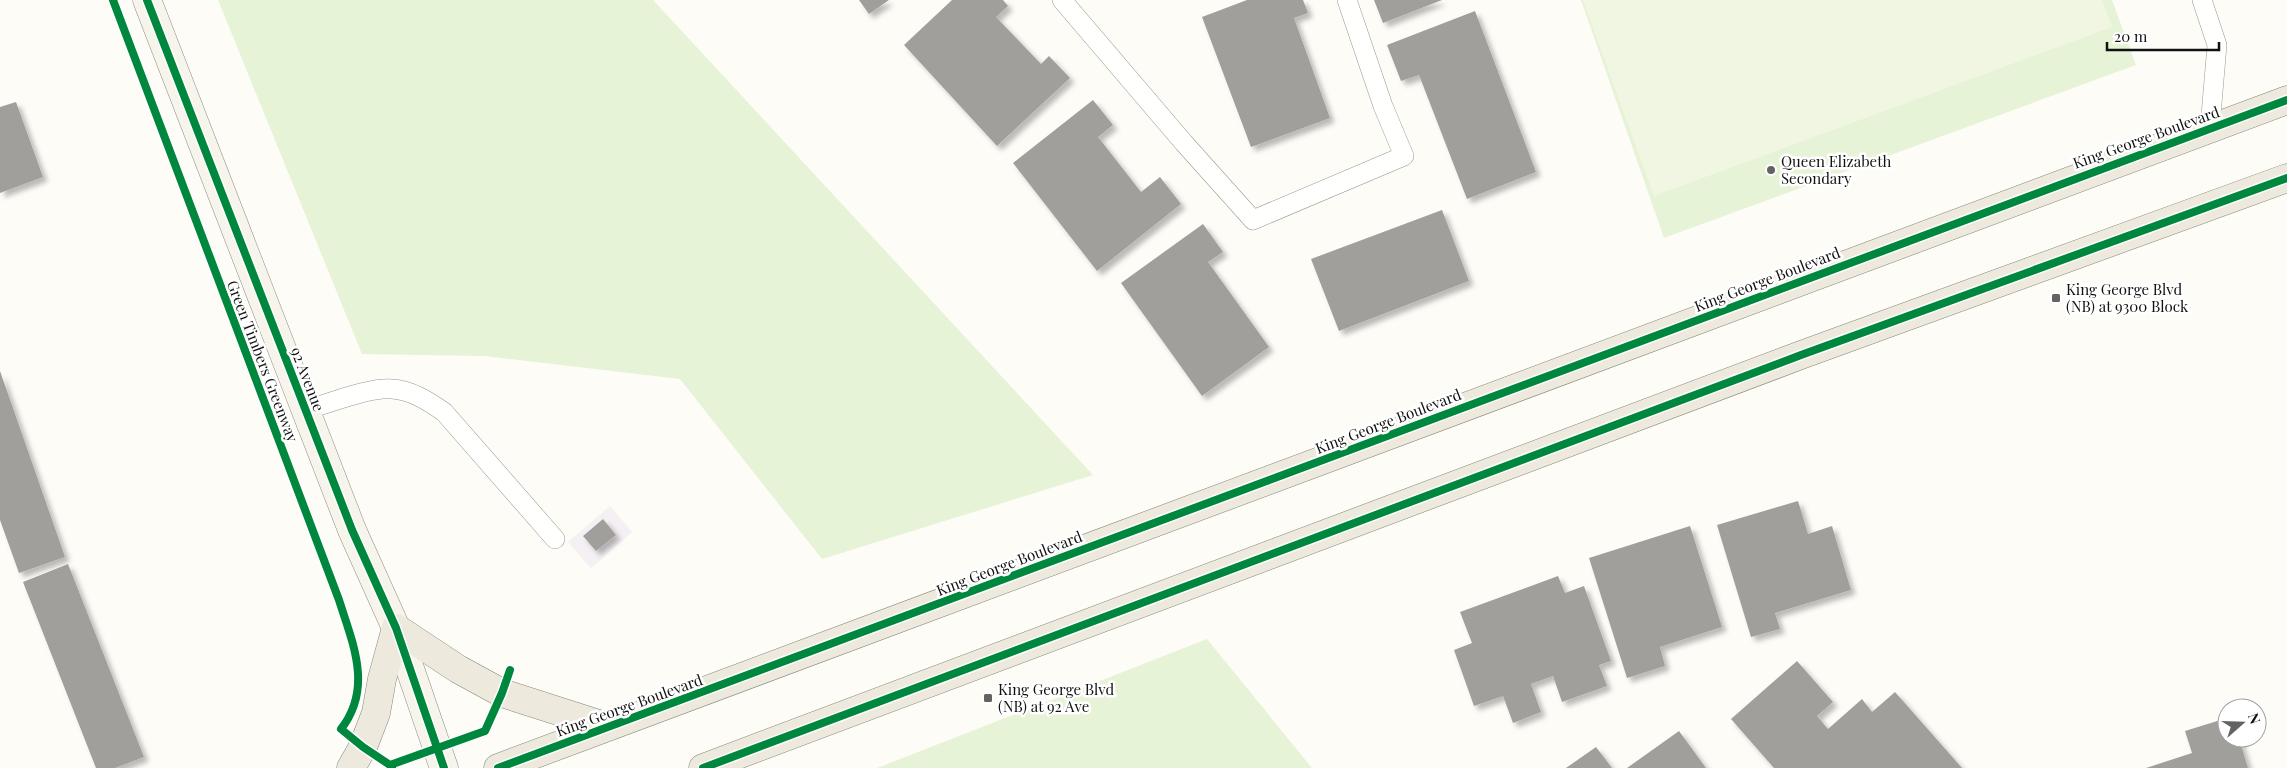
<svg xmlns="http://www.w3.org/2000/svg" width="2287" height="768" font-family="'Playfair Display',serif">
  <defs>
    <filter id="shadow"><feDropShadow dx="4.5" dy="4.5" stdDeviation="2.5" flood-color="#0004"/></filter>
  </defs>
  <rect width="100%" height="100%" fill="#fdfcf7"/>
  <path fill="#f5f0f3" d="M610 506 632 532 591 568 568 542Z"/>
  <path fill="#e7f3d7" d="M218 0H653L1093 475 822 559 680 379 484 356 362 354Z
    M1581 0H2112L2136 65 1664 238Z
    M1207 639 1312 768H877Z"/>
  <path fill="#f0f6e1" d="M1583 0H2102L2112 27 1654 196Z"/>
  <path fill="#a19f9c" filter="url(#shadow)" d="M859 0H889L869 14Z
    M952 0H1003L1008 6 996 17 1041 64 1049 56 1070 78 997 146 904 45Z
    M1247 0H1303L1308 13 1294 18 1330 118 1251 147 1202 17Z
    M1374 0H1442L1383 23Z
    M1475 11 1536 172 1467 199 1419 75 1401 81 1387 45Z
    M1093 100 1113 125 1098 137 1141 192 1160 177 1181 204 1097 271 1013 163Z
    M16 102 43 177 0 193V107Z
    M1442 210 1469 281 1339 331 1311 259Z
    M1203 224 1223 252 1208 262 1269 347 1202 396 1121 283Z
    M0 371 65 557 19 573 0 520Z
    M1798 501 1808 534 1832 526 1851 590 1775 613 1780 629 1751 637 1717 525Z
    M603 519 616 535 596 551 583 536Z
    M1690 526 1722 627 1660 647 1665 666 1627 678 1589 558Z
    M68 564 144 757 115 768H96L23 582Z
    M1558 576 1565 593 1584 586 1611 661 1599 665 1607 686 1562 702 1553 676 1531 684 1541 712 1513 723 1503 696 1474 706 1454 650 1472 643 1460 612Z
    M1797 661 1833 702 1817 716 1828 729 1862 699 1872 712 1895 692 1962 768H1774L1731 719Z
    M2227 718V738H2239L2248 768H2146L2192 753 2185 731Z
    M1679 731 1706 768H1627Z
    M1596 747 1612 768H1566Z"/>
  <g fill="none" stroke-linecap="round" stroke-linejoin="round">
    <defs>
      <path id="service" d="M1062 0 1184 143 1253 220 1404 156 1383 106 1347 0
        M2202 0 2217 45 2210 127
        M305 410C328 404 369 387 392 389 411 390 428 401 444 412L555 539"/>
      <path id="secondary" d="M147 0 352 530 396 628 444 768"/>
      <path id="primary" d="M351 768 363 747 376 713 382 679 396 628 458 669 502 693 608 727
        M498 768 2287 100
        M703 768 1801 355 2287 178"/>
    </defs>
    <use href="#service" stroke="#979795" stroke-width="20"/>
    <use href="#secondary" stroke="#8e8d8b" stroke-width="29"/>
    <use href="#primary" stroke="#858482" stroke-width="29"/>
    <use href="#service" stroke="#fffffe" stroke-width="19"/>
    <use href="#secondary" stroke="#f6f4eb" stroke-width="28"/>
    <use href="#primary" stroke="#ede9dc" stroke-width="28"/>
    <defs>
      <path id="cycleway" d="M113 0 339 600C353 644 373 688 341 729L363 747 390 765 392 768
        M147 0 352 530 396 628 444 768
        M390 765 485 731 502 693 510 670
        M498 768 2287 100
        M703 768 1801 355 2287 178"/>
    </defs>
    <use href="#cycleway" stroke="#fff" stroke-width="11"/>
    <use href="#cycleway" stroke="#00873e" stroke-width="8"/>
  </g>
  <g fill="#646362" stroke="#fff" stroke-width="2">
    <circle cx="1771" cy="170" r="5"/>
    <rect x="2051" y="293" width="10" height="10" rx="2.5"/>
    <rect x="983" y="693" width="10" height="10" rx="2.5"/>
  </g>
  <g text-anchor="middle" dominant-baseline="central" stroke-width="5" stroke-linejoin="round" paint-order="stroke">
    <g font-size="15" fill="#111" stroke="#fff">
      <text transform="translate(2146 137) rotate(-20)">King George Boulevard</text>
      <text transform="translate(1767 279) rotate(-21)">King George Boulevard</text>
      <text transform="translate(263 361) rotate(69)">Green Timbers Greenway</text>
      <text transform="translate(308 379) rotate(69)">92 Avenue</text>
      <text transform="translate(1388 421) rotate(-21)">King George Boulevard</text>
      <text transform="translate(1009 563) rotate(-21)">King George Boulevard</text>
      <text transform="translate(629 705) rotate(-20)">King George Boulevard</text>
    </g>
    <g font-size="15" fill="#111" stroke="#fff" text-anchor="start">
      <text x="1781" y="161">Queen Elizabeth<tspan x="1781" dy="17">Secondary</tspan></text>
      <text x="2066" y="289">King George Blvd<tspan x="2066" dy="17">(NB) at 9300 Block</tspan></text>
      <text x="998" y="689">King George Blvd<tspan x="998" dy="17">(NB) at 92 Ave</tspan></text>
    </g>
  </g>
  <g transform="translate(2242 723) rotate(70)"><circle r="24" fill="#ffffff" stroke="#a0a0a0"/>
  <path d="M0-4L9 19L0 12L-9 19Z" fill="#646362"/>
  <text y="-8" font-size="14" font-weight="bold" text-anchor="middle" fill="#111111">N</text>
  </g>
  <path d="M2107 42v8h112v-8" fill="none" stroke="#111111" stroke-width="2.5"/>
  <text x="2114" y="42" font-size="15" fill="#111111" stroke="#ffffff" stroke-width="4" paint-order="stroke">20 m</text>
</svg>
